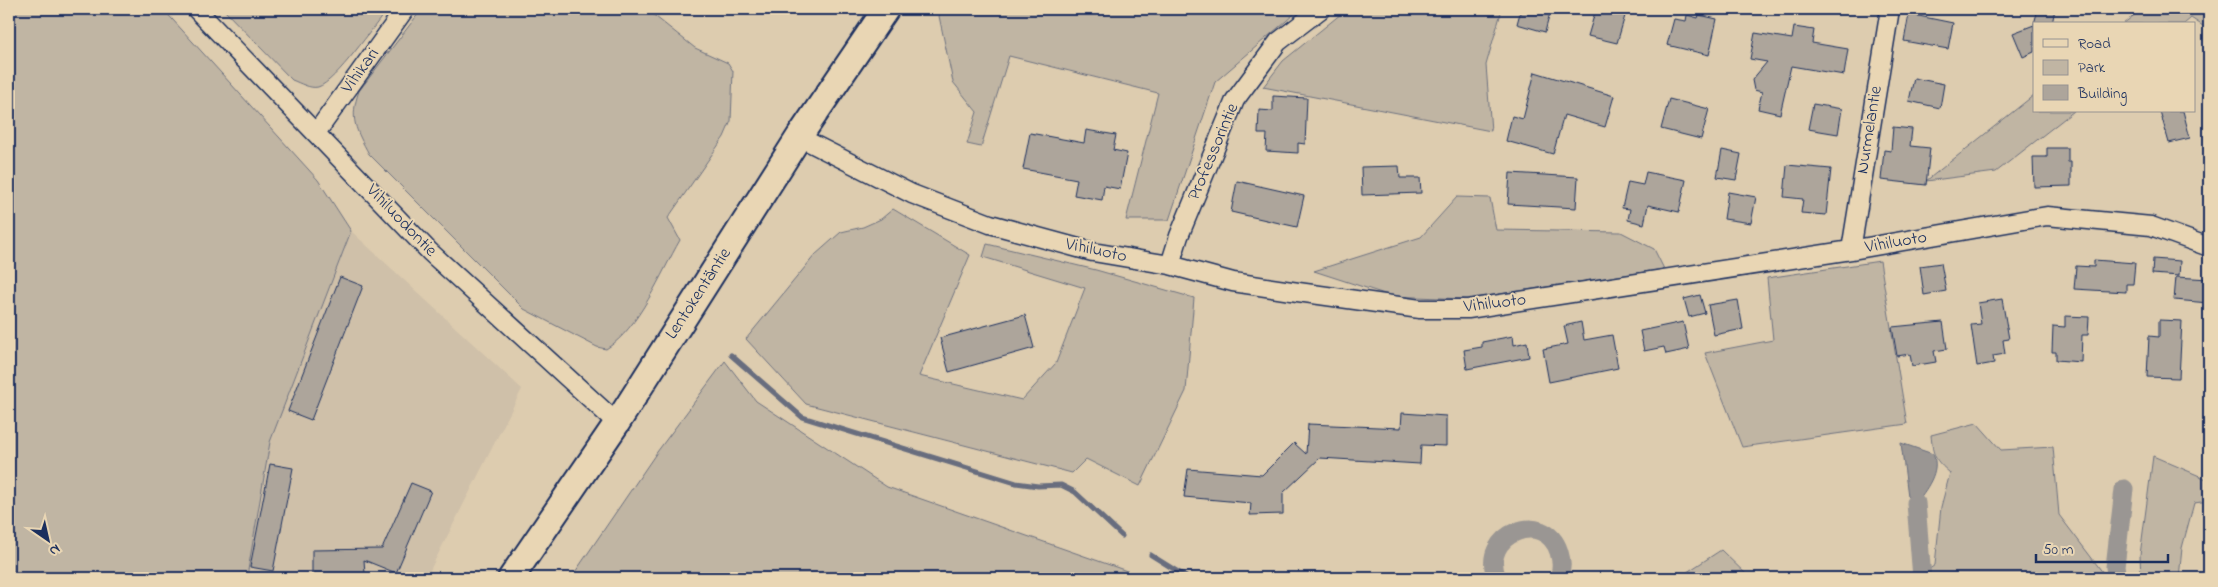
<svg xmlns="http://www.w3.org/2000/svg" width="2218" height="587" font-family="'Indie Flower',sans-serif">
  <rect width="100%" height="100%" fill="#ddccaf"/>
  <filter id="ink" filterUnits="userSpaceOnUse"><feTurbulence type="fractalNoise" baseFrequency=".02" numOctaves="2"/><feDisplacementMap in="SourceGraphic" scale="10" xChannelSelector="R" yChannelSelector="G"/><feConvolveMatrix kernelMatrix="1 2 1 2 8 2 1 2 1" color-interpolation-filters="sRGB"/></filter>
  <g filter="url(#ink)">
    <path fill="#cfc0a9" d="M351 231 522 389 426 578 247 577 270 442Z"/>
    <path fill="#c0b5a3" stroke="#6e7280" d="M9 9H163L318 180 351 231 270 442 247 576 268 578H9Z
      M223 9H388C374 25 336 82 318 87 310 89 300 83 292 80Z
      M422 9H646L695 48 728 63 733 71 731 121 724 137 668 218 680 240C661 273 639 329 606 349L597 347 524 309 369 154C356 130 349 119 359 91Z
      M944 9H1300L1215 82 1169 220H1126L1158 93 1009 56 981 147 967 144 977 112 953 82 939 16Z
      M1347 9H1502L1486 65 1491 131 1263 87 1283 61Z
      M2142 9H2209V30L2191 18 2184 24H2123Z
      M2034 95V111H2074L1996 172 1926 181Z
      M1457 197 1490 198 1496 230 1621 232 1654 249 1664 269 1467 299 1391 296 1314 271 1421 237Z
      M893 209 970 255 919 376 1022 400 1056 363 1085 288 983 257 987 244 1096 270 1194 298 1186 391 1140 486 1086 459 1072 473 806 404 746 339 815 255 841 232 863 227 881 219Z
      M1880 261 1907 424 1742 447 1705 353 1773 340 1767 278Z
      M725 361 756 401 887 487 1147 578H571L657 452Z
      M1977 423 2001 450 2053 447 2059 515 2107 578H1917L1935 565 1941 507 1950 473C1934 459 1933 456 1931 435Z
      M2153 456 2209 480V501L2194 503 2182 548 2179 578H2141L2140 555Z
      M1721 550 1750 578H1678Z"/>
    <path fill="#9a9693" stroke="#676d7e" d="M1901 443 1933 454C1941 471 1926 490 1916 503L1908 496Z"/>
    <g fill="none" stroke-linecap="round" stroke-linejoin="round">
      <path stroke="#676d7e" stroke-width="5" d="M731 355 802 417 1016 483 1038 486 1061 485 1075 492 1122 536
        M1151 555 1188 578"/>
      <path stroke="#9a9693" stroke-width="19" d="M1916 503 1922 578
        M1497 578C1478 535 1545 507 1559 552 1562 562 1562 568 1559 578
        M2117 578 2115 567 2124 489"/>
    </g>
    <path fill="#ada59b" stroke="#1b2f5e" d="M1521 9H1551L1545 32 1517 24Z
      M1596 9H1627L1617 43 1588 36Z
      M2038 9H2055L2052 24H2034Z
      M1909 14 1953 23 1948 49 1904 41Z
      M1687 15 1698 18 1699 15 1717 19 1709 55 1667 45 1674 19 1686 21Z
      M2034 25V52L2023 57 2013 33Z
      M1794 27 1814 30 1812 43 1848 49 1844 75 1791 66 1780 114 1758 109 1762 92 1754 90 1752 80 1767 62 1750 59 1755 33 1792 39Z
      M1535 72 1614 96 1605 127 1564 115 1553 154 1506 141 1512 116 1523 119Z
      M1914 78 1944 84 1940 108 1909 101Z
      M1273 96 1307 98 1305 144 1298 143V153L1266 151 1267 134H1258L1259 110 1273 111Z
      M1669 99 1709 109 1701 139 1661 129Z
      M1813 104 1842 109 1838 134 1808 129Z
      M2160 111H2183L2190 138 2169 143Z
      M1893 127 1912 129 1910 146 1930 148 1926 185 1881 180 1884 150 1891 151Z
      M1086 130 1116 135 1113 150 1127 153 1120 189 1104 186 1102 200 1074 195 1077 179 1023 169 1030 133 1084 143Z
      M2047 148H2068V162H2071V186L2034 187 2033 157H2047Z
      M1722 150 1741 154 1736 180 1717 177Z
      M1787 165 1831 169 1826 215 1801 213 1803 199 1784 197Z
      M1399 166 1400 178H1420L1421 193 1362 195 1361 167Z
      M1646 172 1686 180 1679 212 1648 205 1644 224 1628 220 1630 209 1622 208 1628 182 1643 185Z
      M1510 173 1578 177 1576 208 1508 204Z
      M1237 181 1304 196 1297 227 1231 212Z
      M1728 192 1756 197 1751 223 1724 219Z
      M2153 259 2180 261 2179 276 2152 274Z
      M2094 260 2135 263 2133 284H2126V292L2074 289 2076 266 2094 267Z
      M1941 263 1946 291 1924 295 1920 266Z
      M340 277 363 286 311 420 288 411Z
      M2176 277 2209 279V303L2174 300Z
      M1700 295 1705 313 1689 317 1684 299Z
      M2002 299 2009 339 2003 340 2005 354 1993 356 1994 363 1977 366 1971 325 1981 324 1978 303Z
      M1738 300 1743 329 1714 335 1708 305Z
      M1025 315 1034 348 949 372 940 338Z
      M2065 316 2089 317 2088 335H2082L2081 362 2056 360V352H2052L2053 326 2065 327Z
      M2159 320 2182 321 2179 378 2147 377 2149 336 2159 337Z
      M1581 322 1584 340 1612 335 1618 368 1549 382 1543 349 1568 344 1564 326Z
      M1683 322 1689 349 1666 354 1664 347 1644 351 1640 331Z
      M1943 322 1947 349 1934 351 1936 362 1912 366 1910 354 1897 356 1892 327Z
      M1513 336 1514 345 1527 342 1529 357 1467 369 1464 350 1482 347V342Z
      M1402 413 1446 416V446L1421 445 1420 464 1320 458 1283 493V514L1250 515 1251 503 1184 497 1188 469 1262 475 1294 443 1306 454 1308 424 1401 428Z
      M270 464 293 468 273 571 250 567Z
      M411 483 431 491 396 573 364 560 365 574 312 575V550L382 549Z"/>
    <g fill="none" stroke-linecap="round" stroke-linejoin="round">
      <defs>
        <path id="minor" d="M196 9 430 252 617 423
          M316 133 405 9
          M799 137 912 194 990 224 1093 252 1170 265 1233 282 1298 292 1420 309H1468L1851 250 2047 216 2151 226 2209 247
          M1851 250 1890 9
          M1170 265 1179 236 1235 100 1278 42 1321 9"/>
        <path id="secondary" d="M511 578 617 423 799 137 886 9"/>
      </defs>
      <use href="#minor" stroke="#1b2f5e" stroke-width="21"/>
      <use href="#secondary" stroke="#1b2f5e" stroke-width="29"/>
      <use href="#minor" stroke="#e9d6b4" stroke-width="18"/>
      <use href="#secondary" stroke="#e9d6b4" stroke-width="25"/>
    </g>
  </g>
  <g text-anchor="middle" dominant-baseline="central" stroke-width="4" stroke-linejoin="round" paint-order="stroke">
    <g font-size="18" fill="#1b2f5e" stroke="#e9d6b4">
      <text transform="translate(361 71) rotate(-54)">Vihikari</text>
      <text transform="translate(1870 130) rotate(-81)">Nurmelantie</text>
      <text transform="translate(1214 152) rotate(-67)">Professorintie</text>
      <text transform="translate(401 221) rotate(46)">Vihiluodontie</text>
      <text transform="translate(1896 243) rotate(-10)">Vihiluoto</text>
      <text transform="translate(1096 251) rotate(12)">Vihiluoto</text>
      <text transform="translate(699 294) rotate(-57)">Lentokentäntie</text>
      <text transform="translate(1495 304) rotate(-7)">Vihiluoto</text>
    </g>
  </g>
  <rect width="2218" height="587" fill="none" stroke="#e9d6b4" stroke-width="30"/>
  <rect x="15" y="15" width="2188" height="557" fill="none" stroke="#1b2f5e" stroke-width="2" filter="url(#ink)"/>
  <rect x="2033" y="22" width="162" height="90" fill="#e9d6b4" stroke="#979392"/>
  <rect x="2043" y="39" width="25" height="8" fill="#e9d6b4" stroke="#979392"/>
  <text x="2078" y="48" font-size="15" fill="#1b2f5e">Road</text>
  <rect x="2043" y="60" width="25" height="15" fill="#c0b5a3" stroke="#979392"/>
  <text x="2078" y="72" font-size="15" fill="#1b2f5e">Park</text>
  <rect x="2043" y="85" width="25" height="15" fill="#ada59b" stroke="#979392"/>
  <text x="2078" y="98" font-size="15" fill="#1b2f5e">Building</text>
  <g transform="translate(48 540) rotate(146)" stroke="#e9d6b4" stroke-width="4" paint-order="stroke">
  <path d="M0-4L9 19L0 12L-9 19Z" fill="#1b2f5e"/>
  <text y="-8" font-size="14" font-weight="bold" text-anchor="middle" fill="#1b2f5e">N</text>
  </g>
  <path d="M2036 554v8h132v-8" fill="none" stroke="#1b2f5e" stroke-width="2.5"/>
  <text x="2043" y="554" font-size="15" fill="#1b2f5e" stroke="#e9d6b4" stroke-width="4" paint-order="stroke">50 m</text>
</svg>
